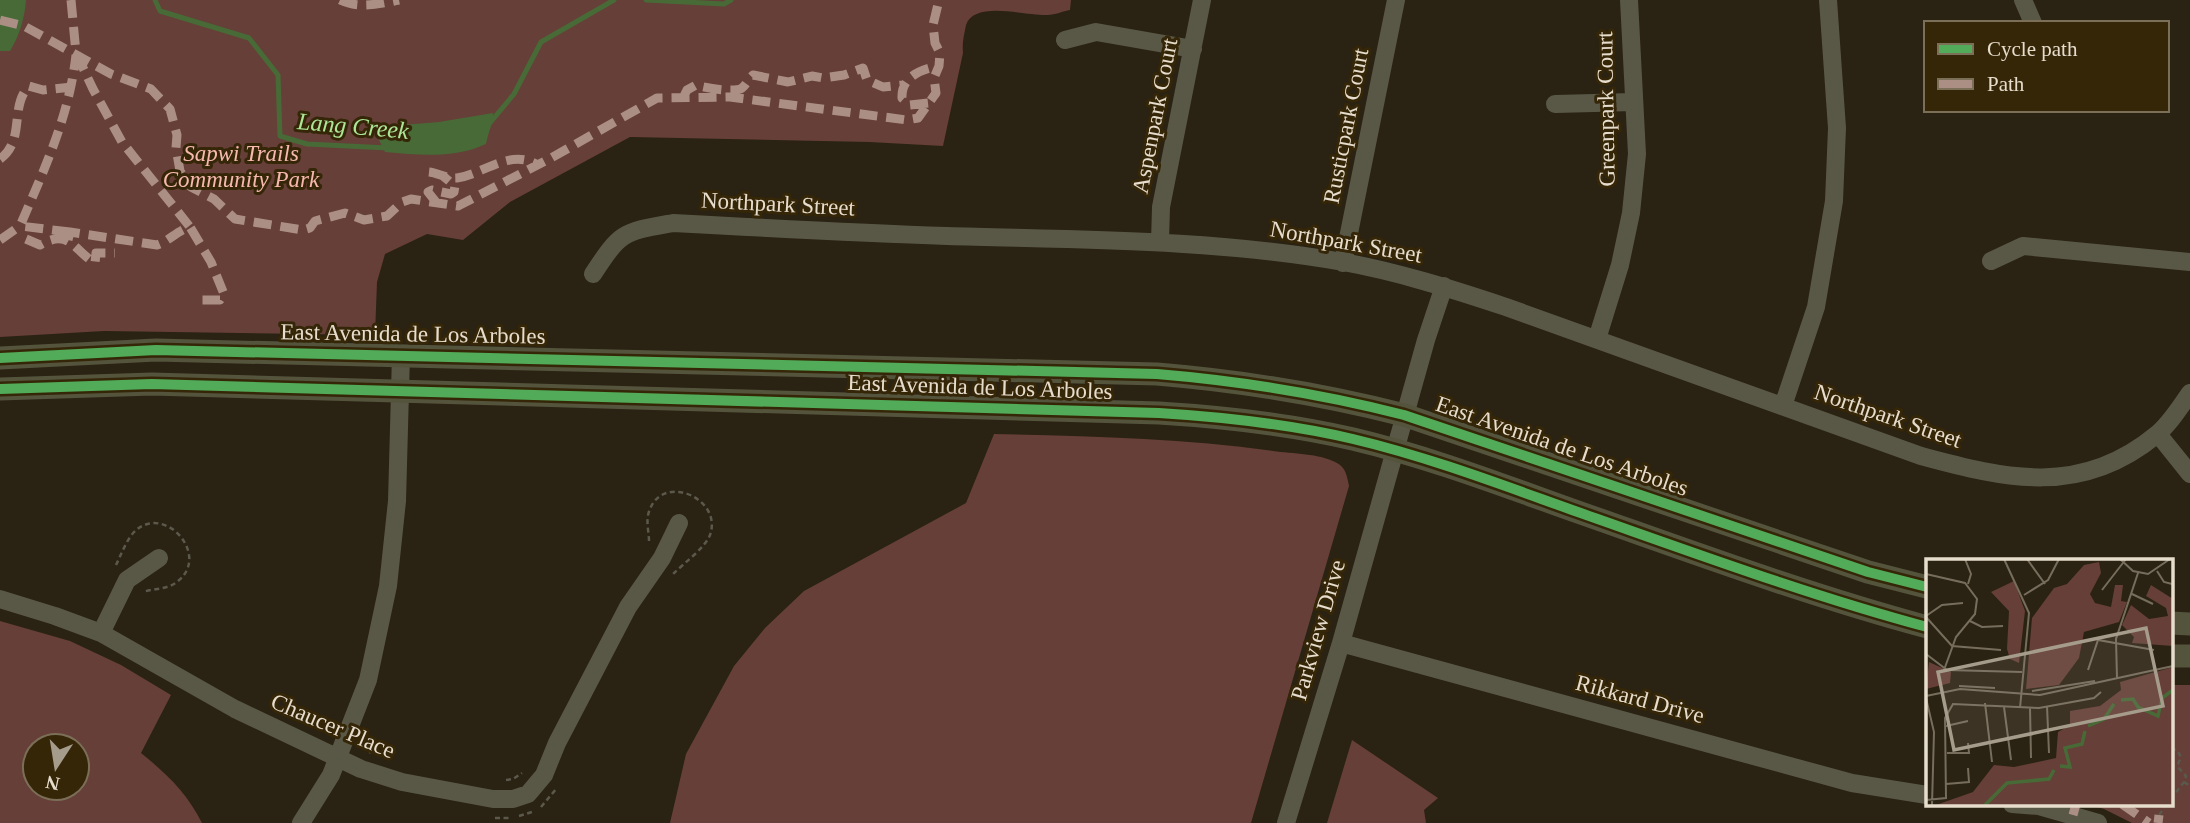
<svg xmlns="http://www.w3.org/2000/svg" width="2190" height="823" font-family="Georgia,serif">
  <rect width="100%" height="100%" fill="#2a2212"/>
  <path fill="#653f38" fill-rule="evenodd" d="M0 0H1071L1070 10C1063 11 1055 15 1048 15 1024 16 975 0 966 25 964 35 962 43 963 53L943 146 869 142 630 137 510 202 463 240 427 234 385 254 377 282 375 335 104 331 0 337Z
    M994 434C1087 436 1181 438 1273 451 1293 454 1319 453 1337 463 1346 468 1347 476 1349 486L1251 823H670L686 754 734 666 765 628 804 591 966 503Z
    M0 621 70 641 121 665 171 695 141 753C167 774 187 793 202 823H0ZM35 746H77V788H35Z
    M2171 685H2190V823H2132L2104 809 2087 804H2171Z
    M1352 740 1438 798 1424 810 1426 823H1327Z"/>
  <path fill="#486a37" d="M0 0H26C25 17 19 37 10 51H0Z
    M493 113C493 125 488 132 486 144 454 159 420 155 385 152L378 138 389 126 439 122Z"/>
  <g fill="none" stroke-linecap="round" stroke-linejoin="round">
    <path stroke="#486a37" stroke-width="5" d="M155 0 160 11 249 38 278 75 280 136 307 144 388 148
      M646 0 724 4 731 0
      M489 124 514 94 541 42 614 0"/>
    <path stroke="#5b594c" stroke-width="2.5" stroke-dasharray="5 3.5" stroke-linecap="butt" d="M649 541C649 531 645 520 650 509 664 473 723 499 710 535 705 548 684 563 673 574
      M116 565C121 555 126 541 134 532 164 502 211 555 178 581 168 590 154 588 143 592
      M361 745 368 748 371 754
      M2171 749 2177 750 2181 757 2178 764 2171 766
      M506 780 513 779 522 773
      M2184 782 2190 786
      M2171 799 2184 782 2186 776 2176 765
      M541 807 557 788
      M2159 815 2167 804
      M519 816 532 812
      M495 818H509"/>
    <path stroke="#595847" stroke-width="18" d="M2023 0 2033 23
      M1065 40 1096 32 1193 49
      M1555 104 1633 102
      M1160 242 1161 207 1202 0
      M1991 261 2023 246 2190 262
      M1343 263 1396 0
      M593 274C621 231 623 232 673 223 764 228 856 233 947 236 1079 240 1212 239 1343 262 1398 272 1452 289 1506 307L1921 456C2006 479 2081 497 2156 435 2169 425 2180 407 2190 393
      M1597 339 1620 265 1631 213 1637 154 1629 0
      M1783 406 1816 307 1834 201 1837 128 1828 0
      M2158 434 2190 474
      M0 599 55 616 101 633 235 709 361 769 402 782 493 799H513L528 794 544 775 557 743 628 607 662 558 679 523
      M101 633 127 580 159 558
      M1341 643 1852 783 1927 795
      M2012 804 2039 806 2098 823
      M301 823 331 775 368 680 388 586 397 501 401 355
      M1286 823 1341 643 1426 340 1444 286"/>
    <path stroke="#54533c" stroke-width="23" d="M0 358 156 350 1157 374C1241 381 1322 394 1404 415L1868 572 1927 587
      M0 389 152 384 1159 413C1224 417 1289 424 1353 439 1429 457 1502 485 1575 511 1692 552 1808 595 1927 627
      M2171 623 2190 624
      M2171 656H2190"/>
    <path stroke="#ac8f84" stroke-width="9" stroke-dasharray="18 9" stroke-linecap="butt" d="M71 0 76 53 93 89 122 142 190 227
      M340 0C359 9 379 4 399 0
      M0 20 24 26 111 74 151 89 170 109 177 135 176 148 180 171 191 187 214 199 235 219 303 230 310 228 315 221 345 213 364 220 387 216 402 202 411 199 458 206 551 158 657 98 730 97 907 120 918 118 936 93 934 78 939 66 940 53 935 43 933 25 939 0
      M683 98 687 90 696 85C704 88 736 93 742 88 747 84 748 79 753 75L788 82 812 76 823 78 844 75 863 68 867 80 883 87 903 85
      M928 103 910 105 902 98C901 77 921 69 939 66
      M0 159C26 140 9 107 29 86L43 90 72 87
      M429 172C438 173 448 179 457 178 484 174 510 148 538 165
      M436 202 428 192 432 190 451 194 454 192 455 186 443 176
      M70 232 20 226C44 170 69 117 76 55
      M26 239 40 245C70 228 73 250 95 263L96 253H115
      M0 240 20 226
      M68 240 70 232 157 245C169 241 178 230 190 227L211 262 224 294 220 300H200
      M2122 804 2149 823
      M2073 815 2076 804
      M2158 823 2159 815"/>
    <defs>
      <path id="cycleway" d="M0 358 156 350 1157 374C1241 381 1322 394 1404 415L1868 572 1927 587
        M0 389 152 384 1159 413C1224 417 1289 424 1353 439 1429 457 1502 485 1575 511 1692 552 1808 595 1927 627"/>
    </defs>
    <use href="#cycleway" stroke="#352608" stroke-width="15"/>
    <use href="#cycleway" stroke="#51ab58" stroke-width="10"/>
  </g>
  <g text-anchor="middle" dominant-baseline="central" stroke-width="6" stroke-linejoin="round" paint-order="stroke">
    <g font-size="23" fill="#e7ddcd" stroke="#352608">
      <text transform="translate(1606 109) rotate(-91)">Greenpark Court</text>
      <text transform="translate(1155 116) rotate(-79)">Aspenpark Court</text>
      <text transform="translate(1346 126) rotate(-79)">Rusticpark Court</text>
      <text transform="translate(778 204) rotate(3)">Northpark Street</text>
      <text transform="translate(1346 242) rotate(10)">Northpark Street</text>
      <text transform="translate(413 334) rotate(1)">East Avenida de Los Arboles</text>
      <text transform="translate(980 387) rotate(2)">East Avenida de Los Arboles</text>
      <text transform="translate(1888 416) rotate(19)">Northpark Street</text>
      <text transform="translate(1562 446) rotate(19)">East Avenida de Los Arboles</text>
      <text transform="translate(1318 630) rotate(-74)">Parkview Drive</text>
      <text transform="translate(1640 699) rotate(15)">Rikkard Drive</text>
      <text transform="translate(333 726) rotate(23)">Chaucer Place</text>
    </g>
    <g font-size="23" font-style="italic" fill="#f6b8af" stroke="#352608">
      <text x="241" y="153">Sapwi Trails<tspan x="241" dy="26">Community Park</tspan></text>
    </g>
    <g font-size="24" font-style="italic" fill="#ace696" stroke="#352608">
      <text transform="translate(353 126) rotate(5)">Lang Creek</text>
    </g>
  </g>
  <g transform="translate(1926 559)">
    <rect width="247" height="247" fill="#2a2212"/>
    <path d="M173 3 175 14 164 35 169 44 185 48 189 26H197L195 42 201 43 193 63 158 73 153 99 133 126 100 130 106 59 128 29 141 25 158 6ZM88 22 99 52 93 104 84 100 81 90 83 52 65 33ZM225 26 247 40V87L206 84 208 78 196 66 205 46 223 60 242 57 240 49 220 37ZM3 103 25 113 24 124 0 130ZM247 108V246H10L47 233 68 206 88 208 130 199 132 173 144 166V152L174 147 195 131 194 123Z" fill="#653f38"/>
    <path fill="none" stroke="#486a37" stroke-width="3.5" d="M195 141 207 140 212 148 232 157 236 139 247 131M162 167 178 160 188 145M134 207 144 208 139 189 156 185 159 172M59 246 81 224 123 220 128 211"/>
    <path fill="none" stroke="#766d5d" stroke-width="2" d="M39 0 45 15 42 25M78 0 103 54 94 149M101 0 119 25M194 0 207 12 222 15 244 0M231 12 238 23 246 25M0 15 39 24 51 40 49 55 30 78 18 111M176 31 200 0M206 35 227 45M98 36 122 21 133 0M0 57 16 46 37 44M0 58 26 87 75 91M44 62 56 68 77 67M0 95 21 111 96 113M162 111 172 81 228 91M191 119 190 80 212 14M33 127 69 129M106 132 169 122M0 137 34 130 114 136 247 107M0 139 8 173 6 246M59 144 66 203M121 147 123 194M78 148 85 201M104 149 105 199M20 167 42 162M21 194H43L42 184M20 225 43 223 42 209M0 241 20 239 19 159 27 145 113 149 168 139 175 133"/>
    <path fill="#a59c8c" fill-opacity="0.15" stroke="#a59c8c" stroke-width="3.5" d="M220 69 237 147 28 191 12 113Z"/>
    <rect width="247" height="247" fill="none" stroke="#e7ddcd" stroke-width="3.5"/>
  </g>
  <rect x="1924" y="21" width="245" height="91" fill="#352608" stroke="#7c6f57" stroke-width="2"/>
  <rect x="1938" y="44" width="35" height="10" fill="#51ab58" stroke="#7c6f57" stroke-width="2"/>
  <text x="1987" y="56" font-size="21" fill="#e7ddcd">Cycle path</text>
  <rect x="1938" y="79" width="35" height="10" fill="#ac8f84" stroke="#7c6f57" stroke-width="2"/>
  <text x="1987" y="91" font-size="21" fill="#e7ddcd">Path</text>
  <g transform="translate(56 767) rotate(192)"><circle r="33" fill="#352608" stroke="#7c6f57" stroke-width="2"/>
  <path d="M0-5L12 26L0 18L-12 26Z" fill="#a59c8c"/>
  <text y="-10" font-size="19" font-weight="bold" text-anchor="middle" fill="#e7ddcd">N</text>
  </g>
</svg>
